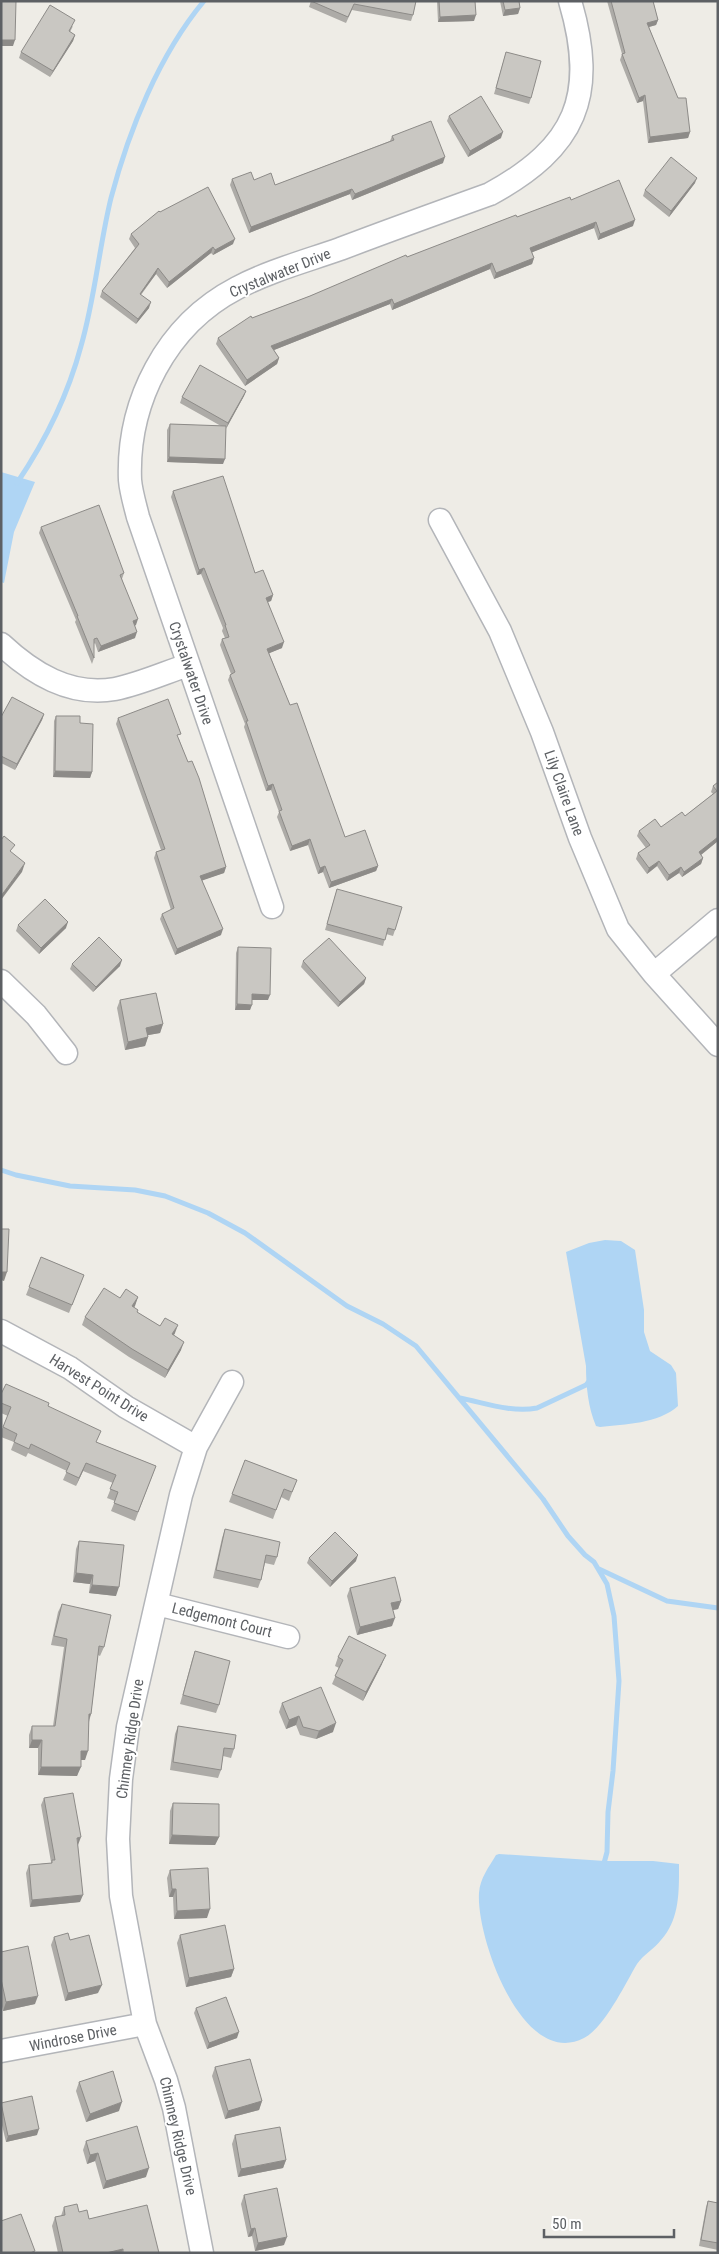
<svg xmlns="http://www.w3.org/2000/svg" width="719" height="2254" font-family="'Roboto Condensed',sans-serif">
  <rect width="100%" height="100%" fill="#eeece6"/>
  <path fill="#afd5f4" d="M1 472 35 482 14 532 4 583 1 582Z
    M605 1240 621 1241 635 1250 644 1310V1332L650 1351 671 1365 676 1373 678 1406C658 1424 625 1424 600 1427L596 1426C588 1407 586 1386 586 1366L566 1252 589 1243Z
    M499 1854 605 1861H653L679 1864C679 1891 680 1919 661 1940 654 1949 644 1954 637 1964 625 1984 605 2027 584 2038 522 2070 476 1936 479 1893 480 1878 489 1867 496 1855Z"/>
  <g fill="none" stroke-linecap="round" stroke-linejoin="round">
    <path stroke="#afd5f4" stroke-width="5" d="M17 483C46 440 68 395 81 346 95 298 99 247 111 198 129 130 159 55 204 1
      M1 1170 16 1175 70 1186 135 1190 165 1196 208 1213 245 1233 347 1306 383 1324 416 1346 543 1499 568 1536 585 1555 594 1562 607 1584 614 1616 619 1681 613 1771 608 1812 607 1852 603 1867
      M460 1398C485 1403 512 1413 537 1408L586 1385 590 1380
      M599 1569 667 1601 718 1608"/>
    <defs>
      <path id="minor" d="M440 520 500 631 542 732 580 838 618 929 654 974 718 1045
        M1 644C32 673 70 697 115 689 140 684 164 673 188 665
        M272 907 138 517C135 505 131 492 130 480 127 402 166 325 237 288 269 271 306 261 340 249 390 230 440 212 490 194 576 147 598 96 570 1
        M654 974 718 920
        M1 981 36 1015 66 1053
        M1 1331 70 1368 126 1407 196 1447
        M157 1604 288 1637
        M1 2051 145 2024
        M202 2253 174 2108 166 2080 145 2024 121 1896 118 1839 121 1779 128 1727 181 1495 196 1447 232 1382"/>
    </defs>
    <use href="#minor" stroke="#b3b5b9" stroke-width="25"/>
    <use href="#minor" stroke="#fff" stroke-width="22"/>
  </g>
  <path fill="#adaba7" d="M311 1H416L413 15 411 21 352 10 346 23 309 7Z
    M437 1H482L475 2 474 21 438 22Z
    M500 1H524L519 2 520 8 518 14 503 16Z
    M607 1H653L658 20 656 25 649 27 690 132 688 138 648 143 643 101 637 103 620 60 622 54Z
    M73 26 70 32 75 35 73 41 50 77 19 58 21 52Z
    M506 52 531 98 529 104 494 94Z
    M449 116 501 138 468 157 447 121Z
    M392 136 443 163 352 200 350 194 249 233 230 185 232 179 254 180 275 185 390 141Z
    M695 183 669 217 643 196 645 190Z
    M571 200 633 226 598 240 594 228 532 252 534 258 532 264 494 279 490 269 392 310 390 304 274 350 279 358 277 364 245 386 216 344 218 338 252 318 310 296 407 257 517 217Z
    M160 212 233 244 213 255 211 253 167 288 156 274 141 295 149 308 136 324 100 297 102 291 135 248 129 239 131 234Z
    M246 391 244 396 226 428 223 464 167 462V430L170 424 221 426 180 403 182 397Z
    M173 491 255 573 273 595 271 601 268 602 282 648 269 653 290 705 345 837 378 866 376 871 329 888 323 872 318 874 308 845 290 851 277 817 279 812 271 790 266 791 244 727 245 724 228 680 230 675 231 674 220 645 222 639 225 638 222 631 223 628 201 574 197 575 171 497Z
    M41 527 124 573 122 579 136 625 134 626 135 638 98 652 95 643 94 644V658L92 664 75 622 76 620 39 533Z
    M44 714 42 720 15 770 1 763V717Z
    M56 716 80 723 92 772 90 778 53 777 54 721Z
    M118 718 179 739 226 867 224 873 202 880 221 935 175 955 160 919 162 914 171 910 154 858 156 852 161 850 116 724Z
    M718 782V841L701 855 703 858 701 864 682 877 679 873 667 881 657 866 647 874 636 859 638 853 646 848 637 836 639 831 661 827 685 816 713 794 711 792 713 786Z
    M337 889 395 930 393 936 386 934 383 946 325 930Z
    M18 925 66 928 39 954 16 931Z
    M238 947 268 1000H252L250 1010H235L236 953Z
    M303 961 366 978 364 984 338 1007 301 967Z
    M72 964 120 966 93 992 70 969Z
    M120 1000 163 1024 160 1033 148 1035V1037L145 1046 125 1050 117 1008Z
    M41 1257 84 1275 69 1313 26 1295Z
    M138 1297 134 1307 137 1312 160 1326 175 1333 174 1335 181 1350 165 1378 129 1357 82 1325 85 1317 120 1298Z
    M1 1394 48 1406 96 1442 156 1466 135 1521 111 1511 115 1501 107 1498 113 1483 83 1471 76 1486 63 1480 67 1471 28 1453 26 1457 11 1450 14 1442 1 1437V1431L8 1416 1 1413Z
    M245 1460 297 1480 289 1501 281 1497 273 1519 229 1502Z
    M225 1529 277 1557 274 1565 265 1563 261 1580 258 1588 213 1578 222 1538Z
    M79 1541 116 1596 89 1593 90 1584 73 1582 76 1549Z
    M309 1558 356 1561 330 1587 307 1563Z
    M350 1588 401 1601 398 1609 393 1610 392 1626 357 1635 347 1596Z
    M62 1604 104 1647 100 1656 98 1655 91 1714 89 1722 85 1760H81L77 1776 38 1775V1748H29V1735L32 1726H53L64 1647 51 1645 58 1612Z
    M195 1651 219 1705 216 1713 180 1704 192 1660Z
    M338 1657 382 1664 363 1701 332 1684 339 1668 335 1666Z
    M282 1703 333 1732 316 1739 300 1735 296 1725 286 1729 279 1712Z
    M178 1726 234 1749 231 1758 223 1756 221 1770 218 1778 170 1770 175 1734Z
    M44 1798 78 1845 80 1902 30 1907 26 1873 29 1865 51 1863V1862L41 1805Z
    M173 1803 219 1837 215 1845 169 1844 170 1811Z
    M170 1870 207 1918 174 1919 173 1897H169L167 1878Z
    M180 1935 234 1969 231 1977 186 1987 177 1943Z
    M54 1937 70 1940 98 1993 65 2001 51 1945Z
    M1 1952 35 2004 3 2011 1 2002Z
    M196 2008 237 2038 207 2049 194 2013Z
    M215 2067 262 2101 259 2110 225 2119 212 2076Z
    M79 2082 119 2111 86 2122 76 2091Z
    M1 2103 37 2135 6 2142 1 2121Z
    M235 2135 286 2160 283 2168 238 2177 232 2144Z
    M86 2141 146 2177 103 2189 95 2161 87 2164 83 2150Z
    M244 2195 284 2245 255 2251 252 2236 248 2237 241 2204Z
    M708 2201 718 2203V2250L699 2246 706 2207Z
    M64 2207 79 2212 89 2219 159 2253H58L52 2226 55 2217 61 2216Z"/>
  <path fill="#8d8b88" d="M520 8 518 14 503 16 505 10Z
    M476 15 474 21 438 22 440 17Z
    M658 20 656 25 645 28 647 23Z
    M75 35 73 41 50 77 53 71Z
    M1 40H15L13 46H1Z
    M645 95 643 101 637 103 639 98Z
    M503 132 501 138 468 157 470 151Z
    M690 132 688 138 648 143 650 137Z
    M445 157 443 163 352 200 355 194Z
    M697 178 695 183 669 217 671 211Z
    M352 189 350 194 249 233 251 227Z
    M635 220 633 226 598 240 600 234Z
    M596 222 594 228 528 254 530 248Z
    M235 239 233 244 213 255 215 250Z
    M213 247 211 253 167 288 169 282Z
    M534 258 532 264 494 279 496 273Z
    M492 263 490 269 392 310 394 304Z
    M158 268 156 274 137 299 140 294Z
    M392 299 390 304 269 352 271 346Z
    M151 302 149 308 136 324 138 319Z
    M279 358 277 364 245 386 247 380Z
    M246 391 244 396 226 429 228 423Z
    M169 457 225 459 223 464 167 462Z
    M204 568 201 574 197 575 199 570Z
    M273 595 271 601 264 603 266 598Z
    M138 619 136 625 131 627 133 621Z
    M137 632 135 638 98 652 101 646Z
    M284 642 282 648 265 655 267 649Z
    M44 714 42 720 15 770 17 764Z
    M55 771 92 772 90 778 53 777Z
    M273 784 271 790 266 791 268 786Z
    M718 837V841L697 858 699 852Z
    M310 839 308 845 290 851 292 846Z
    M703 858 701 864 682 877 684 872Z
    M659 861 657 866 647 874 649 868Z
    M25 863 22 872 1 900V896Z
    M325 866 323 872 318 874 320 868Z
    M378 866 376 871 329 888 331 882Z
    M226 867 224 873 198 882 200 876Z
    M681 867 679 873 667 881 669 875Z
    M68 922 66 928 39 954 41 948Z
    M223 929 221 935 175 955 177 949Z
    M122 960 120 966 93 992 96 987Z
    M366 978 364 984 338 1007 340 1002Z
    M252 994 270 995 268 1000H250Z
    M237 1004 252 1005 250 1010H235Z
    M163 1024 160 1033 143 1036 146 1028Z
    M148 1037 145 1046 125 1050 128 1042Z
    M1 1272H7L4 1281 1 1280Z
    M138 1297 135 1306 129 1315 132 1306Z
    M178 1325 175 1333 169 1343 172 1334Z
    M184 1342 181 1350 165 1378 168 1370Z
    M86 1463 83 1471 76 1486 79 1478Z
    M358 1555 356 1561 330 1587 332 1581Z
    M76 1573 93 1575 90 1584 73 1582Z
    M92 1585 119 1587 116 1596 89 1593Z
    M401 1601 398 1609 388 1611 391 1603Z
    M395 1618 392 1626 357 1635 360 1627Z
    M386 1655 382 1664 363 1701 366 1692Z
    M89 1714H91L88 1722Z
    M299 1716 296 1725 286 1729 289 1720Z
    M336 1723 333 1732 316 1739 319 1731Z
    M32 1740H42L38 1748H29Z
    M81 1751H88L85 1760H78Z
    M41 1767H81L77 1776 38 1775Z
    M172 1835 219 1837 215 1845 169 1844Z
    M81 1837 78 1845 77 1838Z
    M172 1889H176L173 1897H169Z
    M83 1895 80 1902 30 1907 32 1900Z
    M210 1909 207 1918 174 1919 177 1911Z
    M234 1969 231 1977 186 1987 189 1978Z
    M102 1985 98 1993 65 2001 68 1993Z
    M38 1996 35 2004 3 2011 6 2002Z
    M239 2032 237 2038 207 2049 209 2043Z
    M262 2101 259 2110 225 2119 228 2111Z
    M122 2102 119 2111 86 2122 90 2114Z
    M39 2129 37 2135 6 2142 8 2136Z
    M98 2153 95 2161 87 2164 90 2155Z
    M286 2160 283 2168 238 2177 241 2169Z
    M149 2168 146 2177 103 2189 106 2181Z
    M255 2228 252 2236 248 2237 251 2229Z
    M287 2237 284 2245 255 2251 258 2243Z
    M123 2249 121 2253H106Z"/>
  <path fill="#c9c7c2" stroke="#8d8b88" d="M1 1H16L15 40H1Z
    M311 1H416L413 15 354 4 348 17Z
    M439 1H475L476 15 440 17Z
    M503 1H519L520 8 505 10Z
    M611 1H653L658 20 647 23 678 98H686L690 132 650 137 645 95 639 98 622 54 625 53Z
    M50 5 75 20 69 31 75 35 53 71 21 52Z
    M506 52 541 61 531 98 496 88Z
    M481 96 503 132 470 151 449 116Z
    M431 121 445 157 355 194 352 189 251 227 232 179 251 172 254 180 271 173 275 185 394 140 392 136Z
    M671 157 697 178 671 211 645 190Z
    M619 180 635 220 600 234 596 222 530 248 534 258 496 273 492 263 394 304 392 299 271 346 279 358 247 380 218 338 251 316 252 318 310 296 406 255 407 257 516 215 517 217 570 197 571 200Z
    M208 187 235 239 215 250 213 247 169 282 158 268 140 294 151 302 138 319 102 291 139 244 131 234 159 211 160 212Z
    M200 365 246 391 228 423 182 397Z
    M170 424 226 426 225 459 169 457Z
    M223 476 255 573 263 570 273 595 266 598 284 642 267 649 290 705 297 703 345 837 365 830 378 866 331 882 325 866 320 868 310 839 292 846 279 811 282 810 273 784 268 786 246 721H248L230 675 235 672 222 639 229 637 225 625H226L204 568 199 570 173 491Z
    M99 505 124 573 120 575 138 619 133 621 137 632 101 646 97 638 94 639V658L77 616H78L41 527Z
    M12 697 44 714 17 764 1 756V717Z
    M168 699 181 734 177 735 188 762 192 761 199 778 226 867 200 876 223 929 177 949 162 914 174 908 156 852 165 849 118 718Z
    M56 716H80V723L93 724 92 772 55 771Z
    M718 782V837L699 852 703 858 684 872 681 867 669 875 659 861 649 868 638 853 650 845 639 831 655 819 661 827 682 812 685 816 717 791 713 786Z
    M4 836 15 845 10 851 25 863 1 896V840Z
    M337 889 402 907 395 930 388 928 385 940 327 924Z
    M45 899 68 922 41 948 18 925Z
    M99 937 122 960 96 987 72 964Z
    M329 938 366 978 340 1002 303 961Z
    M238 947 271 948 270 995 252 994V1005L237 1004Z
    M156 993 163 1024 146 1028 148 1037 128 1042 120 1000Z
    M1 1229H9L7 1272H1Z
    M41 1257 84 1275 72 1305 29 1287Z
    M104 1288 120 1298 126 1289 138 1297 132 1306 138 1310 137 1312 160 1326 165 1318 178 1325 172 1334 184 1342 168 1370 132 1349 85 1317Z
    M6 1384 49 1403 48 1406 101 1431 96 1442 156 1466 138 1512 114 1503 118 1492 110 1489 116 1475 86 1463 79 1478 66 1472 70 1463 31 1444 29 1449 14 1442 17 1434 3 1427 11 1407 1 1403V1394Z
    M245 1460 297 1480 292 1492 284 1489 276 1510 232 1494Z
    M225 1529 280 1542 277 1557 266 1555 261 1580 216 1570Z
    M335 1532 358 1555 332 1581 309 1558Z
    M79 1541 124 1545 119 1587 92 1585 93 1575 76 1573Z
    M395 1577 401 1601 391 1603 395 1618 360 1627 350 1588Z
    M62 1604 111 1615 104 1647 99 1646 91 1714H89L88 1751H81V1767H41L42 1740H32V1726H55L67 1639 54 1636Z
    M349 1636 386 1655 366 1692 335 1676 343 1660 338 1657Z
    M195 1651 230 1661 219 1705 183 1695Z
    M321 1687 336 1723 319 1731 303 1727 299 1716 289 1720 282 1703Z
    M178 1726 236 1735 234 1749 224 1748 221 1770 173 1762Z
    M73 1793 81 1837 77 1838 83 1895 32 1900 29 1865 52 1863V1860H55L44 1798Z
    M173 1803 219 1804V1837L172 1835Z
    M208 1868 210 1909 177 1911 176 1889H172L170 1870Z
    M225 1925 234 1969 189 1978 180 1935Z
    M68 1933 70 1940 89 1935 102 1985 68 1993 54 1937Z
    M28 1946 38 1996 6 2002 1 1979V1952Z
    M226 1997 239 2032 209 2043 196 2008Z
    M250 2059 262 2101 228 2111 215 2067Z
    M113 2071 122 2102 90 2114 79 2082Z
    M32 2096 39 2129 8 2136 1 2103Z
    M137 2126 149 2168 106 2181 98 2153 90 2155 86 2141Z
    M280 2127 286 2160 241 2169 235 2135Z
    M277 2188 287 2237 258 2243 255 2228 251 2229 244 2195Z
    M708 2201 718 2203V2243L701 2240Z
    M77 2204 79 2212 87 2210 89 2219 147 2205 159 2253H123V2249L106 2253H63L55 2217 65 2215 64 2207Z
    M21 2214 35 2251 30 2253H1V2221Z"/>
  <g text-anchor="middle" dominant-baseline="central" stroke-width="4" stroke-linejoin="round" paint-order="stroke">
    <g font-size="15" fill="#5d6064" stroke="#fff">
      <text transform="translate(280 273) rotate(-22)">Crystalwater Drive</text>
      <text transform="translate(191 673) rotate(71)">Crystalwater Drive</text>
      <text transform="translate(564 793) rotate(70)">Lily Claire Lane</text>
      <text transform="translate(99 1388) rotate(32)">Harvest Point Drive</text>
      <text transform="translate(222 1620) rotate(14)">Ledgemont Court</text>
      <text transform="translate(130 1739) rotate(-82)">Chimney Ridge Drive</text>
      <text transform="translate(73 2038) rotate(-11)">Windrose Drive</text>
      <text transform="translate(178 2136) rotate(77)">Chimney Ridge Drive</text>
    </g>
  </g>
  <rect width="719" height="2254" fill="none" stroke="#5d6064" stroke-width="5"/>
  <path d="M544 2229v8h130v-8" fill="none" stroke="#5d6064" stroke-width="2.5"/>
  <text x="552" y="2229" font-size="15" fill="#5d6064" stroke="#ffffff" stroke-width="4" paint-order="stroke">50 m</text>
</svg>
